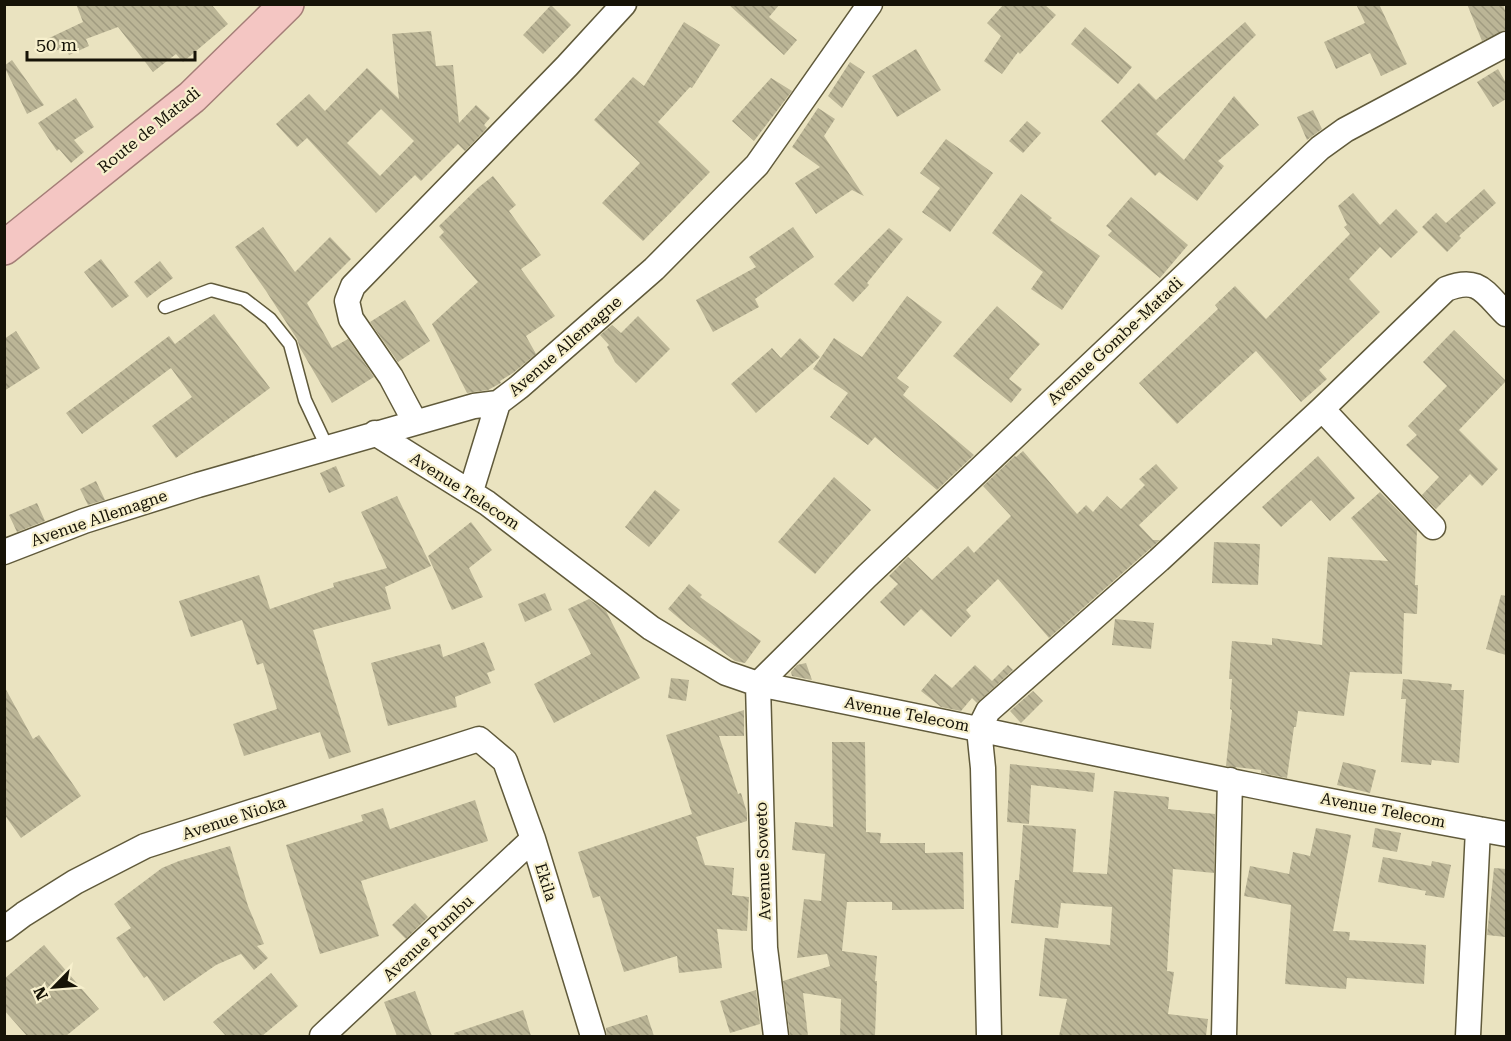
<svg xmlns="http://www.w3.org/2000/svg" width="1511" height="1041" font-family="'Roboto Serif',serif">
  <defs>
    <pattern id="building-back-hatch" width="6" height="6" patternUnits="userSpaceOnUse" patternTransform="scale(1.5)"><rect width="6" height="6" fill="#bbb596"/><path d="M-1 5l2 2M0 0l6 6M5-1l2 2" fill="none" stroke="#a09b80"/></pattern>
  </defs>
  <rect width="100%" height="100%" fill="#eae3c0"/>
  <path fill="url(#building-back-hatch)" fill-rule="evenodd" d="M76 4H211L228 24 183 62 176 54 153 72 118 27 86 39 89 46 69 55 65 47 50 53 45 40 83 22Z
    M728 4H780L769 17 797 40 784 55Z
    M1004 4H1044L1056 15 1020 54 1018 52 1002 74 984 61 1001 36 987 23Z
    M1356 4H1379L1407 64 1381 76 1370 53 1336 69 1324 42 1365 23Z
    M1467 4H1503L1506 14V30L1482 41Z
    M551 5 571 25 543 54 523 35Z
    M684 22 720 45 692 88 690 87 658 122 710 172 643 241 602 203 640 163 594 120 633 77 644 86Z
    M1245 22 1256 35 1156 134 1184 160 1234 96 1259 125 1218 161 1224 166 1197 201 1159 172 1155 176 1101 121 1139 83 1156 100Z
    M1085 27 1132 67 1118 84 1071 44Z
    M431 31 436 66 453 65 459 123 476 105 490 118 484 125 487 128 465 151 458 144 421 181 415 175 376 213 307 138 297 147 276 124 309 94 325 111 367 68 399 99 392 34ZM381 109 414 141 380 176 347 143Z
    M916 49 941 90 897 117 872 76Z
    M12 60 44 105 27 114 4 66Z
    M850 62 865 72 842 108 828 96Z
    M1498 69 1506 83V99L1493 107 1477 82Z
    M771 78 792 91 754 141 732 121Z
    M76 98 94 127 74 140 84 152 71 163 59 149 57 151 38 123Z
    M818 108 835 119 824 136 864 196 852 190 816 214 795 183 820 167 792 147Z
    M1313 110 1322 129 1307 140 1297 117Z
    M1027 121 1041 133 1023 153 1009 141Z
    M946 139 993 173 950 232 922 212 940 188 920 173Z
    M493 176 516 205 509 211 541 255 521 269 555 316 526 336 536 354 513 373 500 381 501 383 499 384 488 390 467 393 432 324 478 282 439 237 444 232 439 226 479 187Z
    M1484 189 1496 203 1459 236 1461 238 1447 252 1422 227 1436 213 1446 223Z
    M1353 193 1380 225 1396 209 1418 232 1391 258 1380 247 1349 279 1380 312 1319 370 1327 379 1301 402 1256 351 1177 424 1139 383 1218 309 1215 305 1235 286 1266 319 1350 234 1344 227 1347 225 1338 206Z
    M1021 194 1052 218 1050 220 1100 256 1062 310 1031 289 1043 272 992 233Z
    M1131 197 1188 245 1160 278 1108 235 1112 231 1106 226Z
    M263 227 295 272 330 237 351 259 307 303 332 348 348 339 374 377 332 403 300 348 297 339 266 291 235 247Z
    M793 227 814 257 755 299 759 307 713 332 696 300 756 267 749 257Z
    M889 228 903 239 867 283 869 285 853 302 834 284Z
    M101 259 129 296 112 308 84 272Z
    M160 261 173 278 147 298 134 282Z
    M907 296 942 322 897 378 909 387 903 395 974 455 937 490 875 437 868 445 830 417 848 393 813 369 834 338 862 357Z
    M405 300 430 341 398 362 370 322Z
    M997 306 1040 344 1009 379 1022 389 1011 403 953 356Z
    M214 314 270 388 176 458 152 426 192 397 171 368 82 434 66 413 169 336 175 344Z
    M638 316 670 349 636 383 615 362 607 347 609 345 600 335 612 325 621 333Z
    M1454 330 1506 381 1459 430 1498 469 1482 486 1470 474 1436 509 1422 495 1439 477 1406 445 1417 435 1408 426 1447 386 1423 362Z
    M16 331 40 368 4 391V339Z
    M800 338 820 357 756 413 731 384 772 348 781 358Z
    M1023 451 1077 514 1086 505 1093 512 1107 496 1121 509 1145 485 1139 479 1156 464 1178 488 1139 525 1153 540H1160L1049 638 998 579 966 610 971 616 951 637 921 609 904 626 880 602 898 584 889 576 908 557 932 580 968 546 974 553 1011 516 983 486 1015 456 1016 457Z
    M1318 456 1355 498 1330 521 1311 500 1281 527 1262 507Z
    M336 466 345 486 329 493 320 473Z
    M834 477 871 510 815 574 778 542Z
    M96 481 105 500 88 505 80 489Z
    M655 490 680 510 649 547 625 527Z
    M1380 492 1417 530 1415 585H1418L1417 614 1404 613 1402 674 1350 672 1344 716 1298 711 1296 727H1294L1287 778 1261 773V770L1226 766 1232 710 1230 709 1232 679H1229L1232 641 1272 645V638L1322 645 1328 557 1388 561 1351 518Z
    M397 496 431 566 385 587 391 609 313 630 351 752 329 759 320 732 244 756 233 724 277 709 263 663 257 665 242 620 191 637 179 601 259 575 270 609 334 587 333 583 387 568 361 512Z
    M37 503 45 521 17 532 9 515Z
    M471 522 492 550 469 568 483 597 452 610 428 556Z
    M1214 542 1260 544 1258 585 1212 583Z
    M689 584 702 595 700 597 761 641 745 663 735 661 687 625 668 609Z
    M545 593 552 610 525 622 518 604Z
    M1501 595 1506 596V655L1486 649Z
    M589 599 606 611 640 678 554 723 534 684 591 654 568 609Z
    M1115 619 1154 623 1151 649 1112 645Z
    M484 642 495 670 487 673 491 683 455 697 457 707 388 726 371 663 440 644 443 657Z
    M806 663 812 680 792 676 791 672 797 665Z
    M975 665 992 681 1008 665 1013 670 977 703 972 698 961 711 941 707 921 691 935 674 952 688Z
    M671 678 689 680 686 701 668 698Z
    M1403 679 1452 684 1451 690H1464L1459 763 1432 760 1431 765 1401 762 1406 699H1401Z
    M4 686 33 739 39 735 81 796 21 838 4 814Z
    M1033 691 1043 701 1021 723 1010 711Z
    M744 710V736H719L738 794 741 793 747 813V821L696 837 705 865 734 868 732 895 749 897 747 931 717 929 722 968 679 973 677 956 624 972 600 896 593 898 578 852 692 814 666 735Z
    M832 742H865L866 832 881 833 880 843H925V853L963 852 964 909 892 910V902H847L842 951 877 956 875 981H877L875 1036H840L841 999 803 993 808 1036H790L783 981 830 966 827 954 797 958 804 899 821 901 825 854 792 850 795 822 833 827Z
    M1343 762 1376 770 1370 793 1337 785Z
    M1010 764 1095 773 1093 792 1031 785 1029 824 1007 822Z
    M1114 791 1169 797 1168 809 1215 814 1214 873 1173 869 1167 971 1174 972 1168 1014 1208 1019 1206 1036H1059L1067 999 1039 996 1045 938 1110 945 1112 907 1061 903 1058 928 1011 923 1015 880H1019L1023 825 1076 829 1073 872 1107 874Z
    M475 800 488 841 361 881 379 936 320 954 286 845 363 821 361 815 383 808 390 829Z
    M1316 828 1351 835 1333 931 1350 932 1349 940 1426 945 1424 984 1347 978 1346 989 1285 984 1291 905 1244 896 1250 866 1289 874 1293 852 1310 856Z
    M1375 828 1401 833 1397 852 1372 847Z
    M230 846 248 906 264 944 257 946 268 958 254 970 241 954 216 965 164 1001 147 976 144 978 116 938 131 928 114 904 162 868 179 861Z
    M1383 857 1431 866 1432 861 1451 865 1444 898 1425 895 1426 891 1378 882Z
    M1494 868 1506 869V937L1487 935Z
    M415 903 428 917 406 939 392 925Z
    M44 945 99 1009 66 1036H27L4 1010V979Z
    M271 973 298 1006 262 1036H226L213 1022Z
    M756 990 760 1024 730 1033 720 1001Z
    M415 991 432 1036H397L384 1002Z
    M523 1010 531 1036H455L454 1033Z
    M647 1015 654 1036H607L606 1028Z"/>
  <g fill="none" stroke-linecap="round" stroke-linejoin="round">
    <defs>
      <path id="service" d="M165 307 211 290 244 299 270 319 290 344 305 400 327 447"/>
      <path id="minor" d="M1322 409 1433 527
        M415 422 391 377 351 319 347 301 353 286 567 66 624 4
        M375 433 487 503 651 628 726 673 758 684C1007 734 1256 789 1506 834
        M471 491 498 403
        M4 552 84 521 198 485 474 406 498 403 519 387 654 269 757 165 870 4
        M4 929 24 914 75 882 145 846 479 739 505 761 533 839 593 1036
        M322 1036 533 839
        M776 1036 765 948 758 684 867 576 1320 148 1345 130 1506 44
        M989 1036 983 768 979 729 988 711 1159 560 1322 409 1446 289C1479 276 1484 292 1506 314
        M1224 1036 1230 780
        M1468 1036 1478 829"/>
      <path id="trunk" d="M4 248 192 97 287 4"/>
    </defs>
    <use href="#service" stroke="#605a3b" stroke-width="15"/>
    <use href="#minor" stroke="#605a3b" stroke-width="27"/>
    <use href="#trunk" stroke="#a47e77" stroke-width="36"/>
    <use href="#service" stroke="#fff" stroke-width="12"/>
    <use href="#minor" stroke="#fff" stroke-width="24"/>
    <use href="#trunk" stroke="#f4c6c3" stroke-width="33"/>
  </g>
  <g text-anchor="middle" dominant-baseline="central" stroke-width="4.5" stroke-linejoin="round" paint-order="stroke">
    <g font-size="16" fill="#161307" stroke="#f7f0cd">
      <text transform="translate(149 130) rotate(-39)">Route de Matadi</text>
      <text transform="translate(1115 341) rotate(-43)">Avenue Gombe-Matadi</text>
      <text transform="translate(565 346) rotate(-41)">Avenue Allemagne</text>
      <text transform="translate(465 491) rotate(33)">Avenue Telecom</text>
      <text transform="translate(99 518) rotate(-19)">Avenue Allemagne</text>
      <text transform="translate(907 714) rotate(11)">Avenue Telecom</text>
      <text transform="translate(1383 810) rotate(11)">Avenue Telecom</text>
      <text transform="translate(234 818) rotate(-18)">Avenue Nioka</text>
      <text transform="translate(763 861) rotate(-92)">Avenue Soweto</text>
      <text transform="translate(546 882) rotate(73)">Ekila</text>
      <text transform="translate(428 938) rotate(-43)">Avenue Pumbu</text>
    </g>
  </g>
  <rect width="1511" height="1041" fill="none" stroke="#161307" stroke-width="12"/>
  <g transform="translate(54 987) rotate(245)" stroke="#f7f0cd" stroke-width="4.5" paint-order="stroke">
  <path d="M0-4.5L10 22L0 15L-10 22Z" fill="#161307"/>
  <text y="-9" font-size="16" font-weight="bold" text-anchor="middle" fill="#161307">N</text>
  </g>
  <path d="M27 51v9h168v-9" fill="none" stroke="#161307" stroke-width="3"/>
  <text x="36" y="51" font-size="18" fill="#161307" stroke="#f7f0cd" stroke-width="4.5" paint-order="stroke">50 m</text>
</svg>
